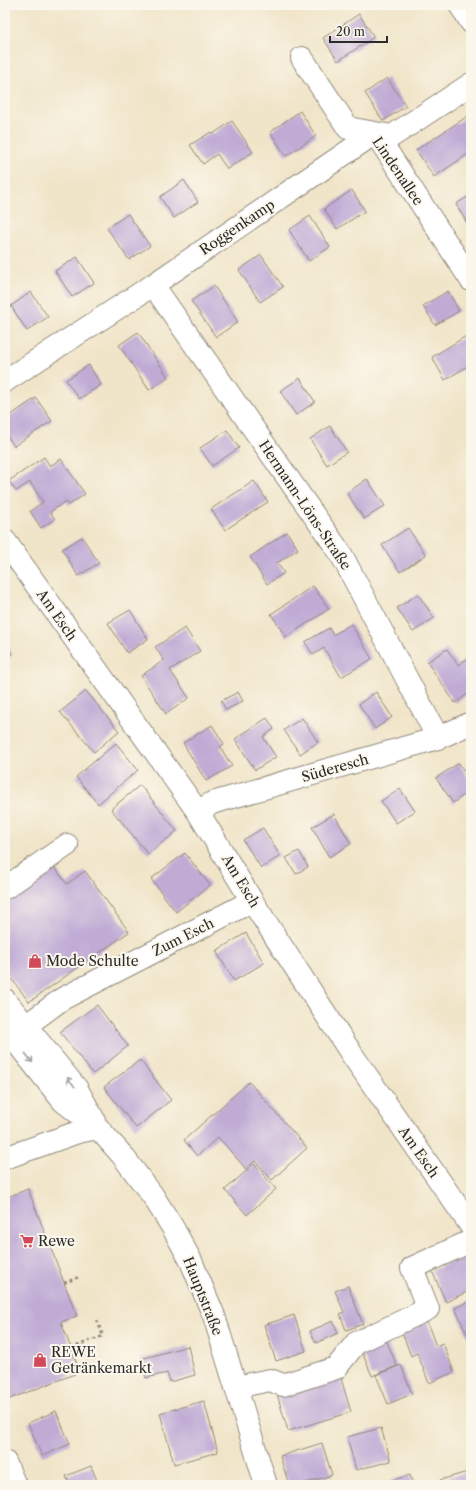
<svg xmlns="http://www.w3.org/2000/svg" width="476" height="1490" font-family="'Libre Caslon Text',serif">
  <rect width="100%" height="100%" fill="#fbf7ec"/>
  <filter id="ink" filterUnits="userSpaceOnUse"><feTurbulence type="fractalNoise" baseFrequency=".025" numOctaves="2"/><feDisplacementMap in="SourceGraphic" scale="8" xChannelSelector="R" yChannelSelector="G"/><feConvolveMatrix kernelMatrix="1 2 1 2 8 2 1 2 1" color-interpolation-filters="sRGB"/></filter>
  <filter id="wash" filterUnits="userSpaceOnUse"><feTurbulence type="fractalNoise" baseFrequency=".012" numOctaves="4" result="noise"/><feDisplacementMap in="SourceGraphic" scale="16" xChannelSelector="R" yChannelSelector="G"/><feGaussianBlur stdDeviation="0.9" result="paint"/><feColorMatrix in="noise" values="0 0 0 0 0 0 0 0 0 0 0 0 0 0 0 0 0 1.4 0 .05"/><feComposite in="paint" operator="in"/></filter>
  <g filter="url(#wash)">
    <rect width="100%" height="100%" fill="#f1e5c9"/>
    <g id="blocks">
      <path fill="#c0abd5" d="M359 14 374 37 338 61 323 38Z
        M387 78 406 106 383 121 365 93Z
        M300 111 316 136 286 156 270 132Z
        M471 114V152L434 177 416 150Z
        M232 121 253 152 227 169 217 154 203 164 190 145 211 132 213 134Z
        M184 180 198 202 174 218 160 197Z
        M352 190 365 211 337 229 324 209Z
        M471 195V230L456 204Z
        M128 214 150 246 129 260 107 228Z
        M310 216 330 247 309 261 289 230Z
        M261 255 283 287 260 302 239 270Z
        M77 257 94 283 72 297 55 271Z
        M214 286 238 322 216 337 191 301Z
        M448 291 459 311 435 325 423 306Z
        M31 292 48 317 27 331 11 306Z
        M138 332 168 377 149 390 119 345Z
        M471 333V364L445 380 432 357Z
        M89 365 101 385 79 399 66 380Z
        M300 378 315 402 296 415 280 391Z
        M36 398 52 421 14 446 5 433V419Z
        M330 426 347 452 327 465 310 439Z
        M227 430 239 448 212 466 200 448Z
        M44 457 50 466 61 459 85 494 69 505 66 501 50 512 55 519 41 528 30 511 43 502 30 482 16 491 9 481Z
        M367 479 385 506 364 519 347 493Z
        M254 481 268 502 225 530 211 509Z
        M408 528 426 555 400 572 382 545Z
        M287 532 298 549 277 563 284 573 267 584 250 557Z
        M82 537 99 563 78 576 62 549Z
        M313 586 329 609 286 637 271 614Z
        M418 594 434 618 413 632 397 608Z
        M130 610 148 639 127 653 108 623Z
        M351 624 372 659 341 677 324 648 313 655 305 642 329 628 333 635Z
        M185 628 200 651 170 670 189 698 166 714 141 676 164 660 155 647Z
        M5 638 12 655 5 658Z
        M447 649 458 665 471 656V692L455 703 427 662Z
        M86 691 119 731 94 752 60 712Z
        M238 692 243 701 226 710 221 701Z
        M376 692 392 717 375 729 359 704Z
        M267 718 274 729 263 737 276 757 255 770 235 739Z
        M302 718 318 742 300 754 284 730Z
        M212 725 224 744 220 747 232 766 206 781 183 743Z
        M116 743 138 770 98 804 76 777Z
        M459 763 471 782V790L453 803 436 778Z
        M140 785 177 831 148 854 111 809Z
        M400 789 415 811 396 823 381 801Z
        M334 814 351 844 329 857 312 827Z
        M263 828 280 856 261 868 243 840Z
        M299 851 308 867 296 874 286 858Z
        M185 853 210 885 176 912 151 879Z
        M52 864 67 884 85 871 129 932 29 1002 5 970V899Z
        M246 933 264 963 234 981 216 951Z
        M97 1005 128 1046 93 1074 60 1032Z
        M140 1060 171 1100 136 1128 104 1087Z
        M249 1082 307 1148 272 1180 255 1161 246 1169 218 1137 197 1156 184 1140Z
        M254 1164 276 1189 247 1215 225 1190Z
        M28 1189 77 1316 61 1322 80 1372 7 1400 5 1394V1198Z
        M466 1255 471 1267V1290L446 1302 432 1271Z
        M348 1286 363 1324 346 1330 340 1314 344 1312 335 1291Z
        M471 1300V1343L455 1308Z
        M294 1315 306 1351 276 1361 264 1325Z
        M425 1317 436 1346 443 1343 454 1372 429 1383 417 1353 411 1356 400 1327Z
        M333 1321 338 1333 316 1343 310 1331Z
        M385 1337 397 1366 372 1376 360 1347Z
        M188 1346 195 1375 170 1382 167 1373 146 1378 141 1359Z
        M401 1365 412 1394 388 1404 376 1375Z
        M340 1375 351 1412 288 1431 277 1394Z
        M204 1401 218 1452 174 1464 160 1413Z
        M56 1411 70 1444 42 1456 28 1423Z
        M381 1428 391 1461 356 1470 347 1437Z
        M322 1443 332 1475 299 1485H289L280 1456Z
        M91 1466 99 1485H70L66 1476Z
        M471 1471V1485H442L440 1480Z
        M410 1475 413 1485H375Z"/>
    </g>
  </g>
  <g filter="url(#ink)">
    <use href="#blocks" fill-opacity="0" stroke="#8e887a" stroke-width="1"/>
    <g fill="none" stroke-linecap="round" stroke-linejoin="round">
      <defs>
        <path id="minor" d="M460 5 471 22
          M302 58 348 128 375 133 471 280
          M153 285 341 554 438 738
          M5 381 153 285 375 133 392 136 471 84
          M5 541 198 812 252 901 353 1056 471 1226
          M198 812 212 803 438 738 471 723
          M5 888 67 845
          M12 1036 62 999 252 901
          M5 1158 78 1132 98 1128
          M236 1387 270 1380 283 1385 336 1368 356 1343 428 1309 412 1268 471 1241
          M5 1462 15 1485"/>
        <path id="major" d="M5 1000 77 1089 94 1120
          M5 1028 63 1101 98 1128 122 1155 153 1196 173 1228 191 1261 214 1316 266 1485"/>
      </defs>
      <use href="#minor" stroke="#8e887a" stroke-width="24"/>
      <use href="#major" stroke="#8e887a" stroke-width="24"/>
      <path stroke="#8e887a" stroke-width="2.5" stroke-dasharray="3 3" stroke-linecap="butt" d="M64 1283 79 1277
        M71 1348 103 1336 97 1320"/>
      <use href="#minor" stroke="#fff" stroke-width="22"/>
      <use href="#major" stroke="#fff" stroke-width="22"/>
    </g>
    <defs><path id="oneway-shaft" d="M-6 0H5M1.5-3L5.5 0L1.5 3" fill="none" stroke-width="1.6" stroke-linecap="round" stroke-linejoin="round"/></defs>
    <g stroke="#a0a0a0">
      <use href="#oneway-shaft" transform="translate(29 1058) rotate(52)"/>
      <use href="#oneway-shaft" transform="translate(71 1082) rotate(-129)"/>
    </g>
  </g>
  <defs>
    <symbol id="shop-bare" viewBox="-9 -9 18 18"><path d="M-5-2.5h2.3a2.7 3.5 0 0 1 5.4 0H5L5.5 6h-11ZM-1.5-2.5h3a1.5 2.3 0 0 0-3 0Z" fill="#d1495b" stroke="#fbf7ec" stroke-width="2.5" paint-order="stroke"/></symbol>
    <symbol id="supermarket-bare" viewBox="-9 -9 18 18"><path d="M-6-5.5h2.5l.6 2H6L4.5 2H-2.5L-4.4-4H-6ZM-1.5 3.2a1.3 1.3 0 1 0 .1 0ZM3 3.2a1.3 1.3 0 1 0 .1 0Z" fill="#d1495b" stroke="#fbf7ec" stroke-width="2.5" paint-order="stroke"/></symbol>
  </defs>
  <g fill-rule="evenodd">
    <use href="#shop-bare" x="25" y="951" width="20" height="20"/>
    <use href="#supermarket-bare" x="17" y="1231" width="20" height="20"/>
    <use href="#shop-bare" x="30" y="1350" width="20" height="20"/>
  </g>
  <g text-anchor="middle" dominant-baseline="central" stroke-width="4" stroke-linejoin="round" paint-order="stroke">
    <g font-size="14" fill="#2b2b2b" stroke="#fbf7ec">
      <text transform="translate(398 171) rotate(56)">Lindenallee</text>
      <text transform="translate(237 227) rotate(-34)">Roggenkamp</text>
      <text transform="translate(305 505) rotate(56)">Hermann-Löns-Straße</text>
      <text transform="translate(57 615) rotate(55)">Am Esch</text>
      <text transform="translate(335 768) rotate(-16)">Süderesch</text>
      <text transform="translate(241 881) rotate(59)">Am Esch</text>
      <text transform="translate(183 937) rotate(-27)">Zum Esch</text>
      <text transform="translate(419 1152) rotate(55)">Am Esch</text>
      <text transform="translate(203 1296) rotate(68)">Hauptstraße</text>
    </g>
    <g font-size="14" fill="#2b2b2b" stroke="#fbf7ec" text-anchor="start">
      <text x="46" y="961">Mode Schulte</text>
      <text x="38" y="1241">Rewe</text>
      <text x="51" y="1352">REWE<tspan x="51" dy="16">Getränkemarkt</tspan></text>
    </g>
  </g>
  <rect width="476" height="1490" fill="none" stroke="#fbf7ec" stroke-width="20"/>
  <path d="M330 36v6h57v-6" fill="none" stroke="#2b2b2b" stroke-width="2"/>
  <text x="336" y="36" font-size="12" fill="#2b2b2b" stroke="#fbf7ec" stroke-width="3" paint-order="stroke">20 m</text>
</svg>
